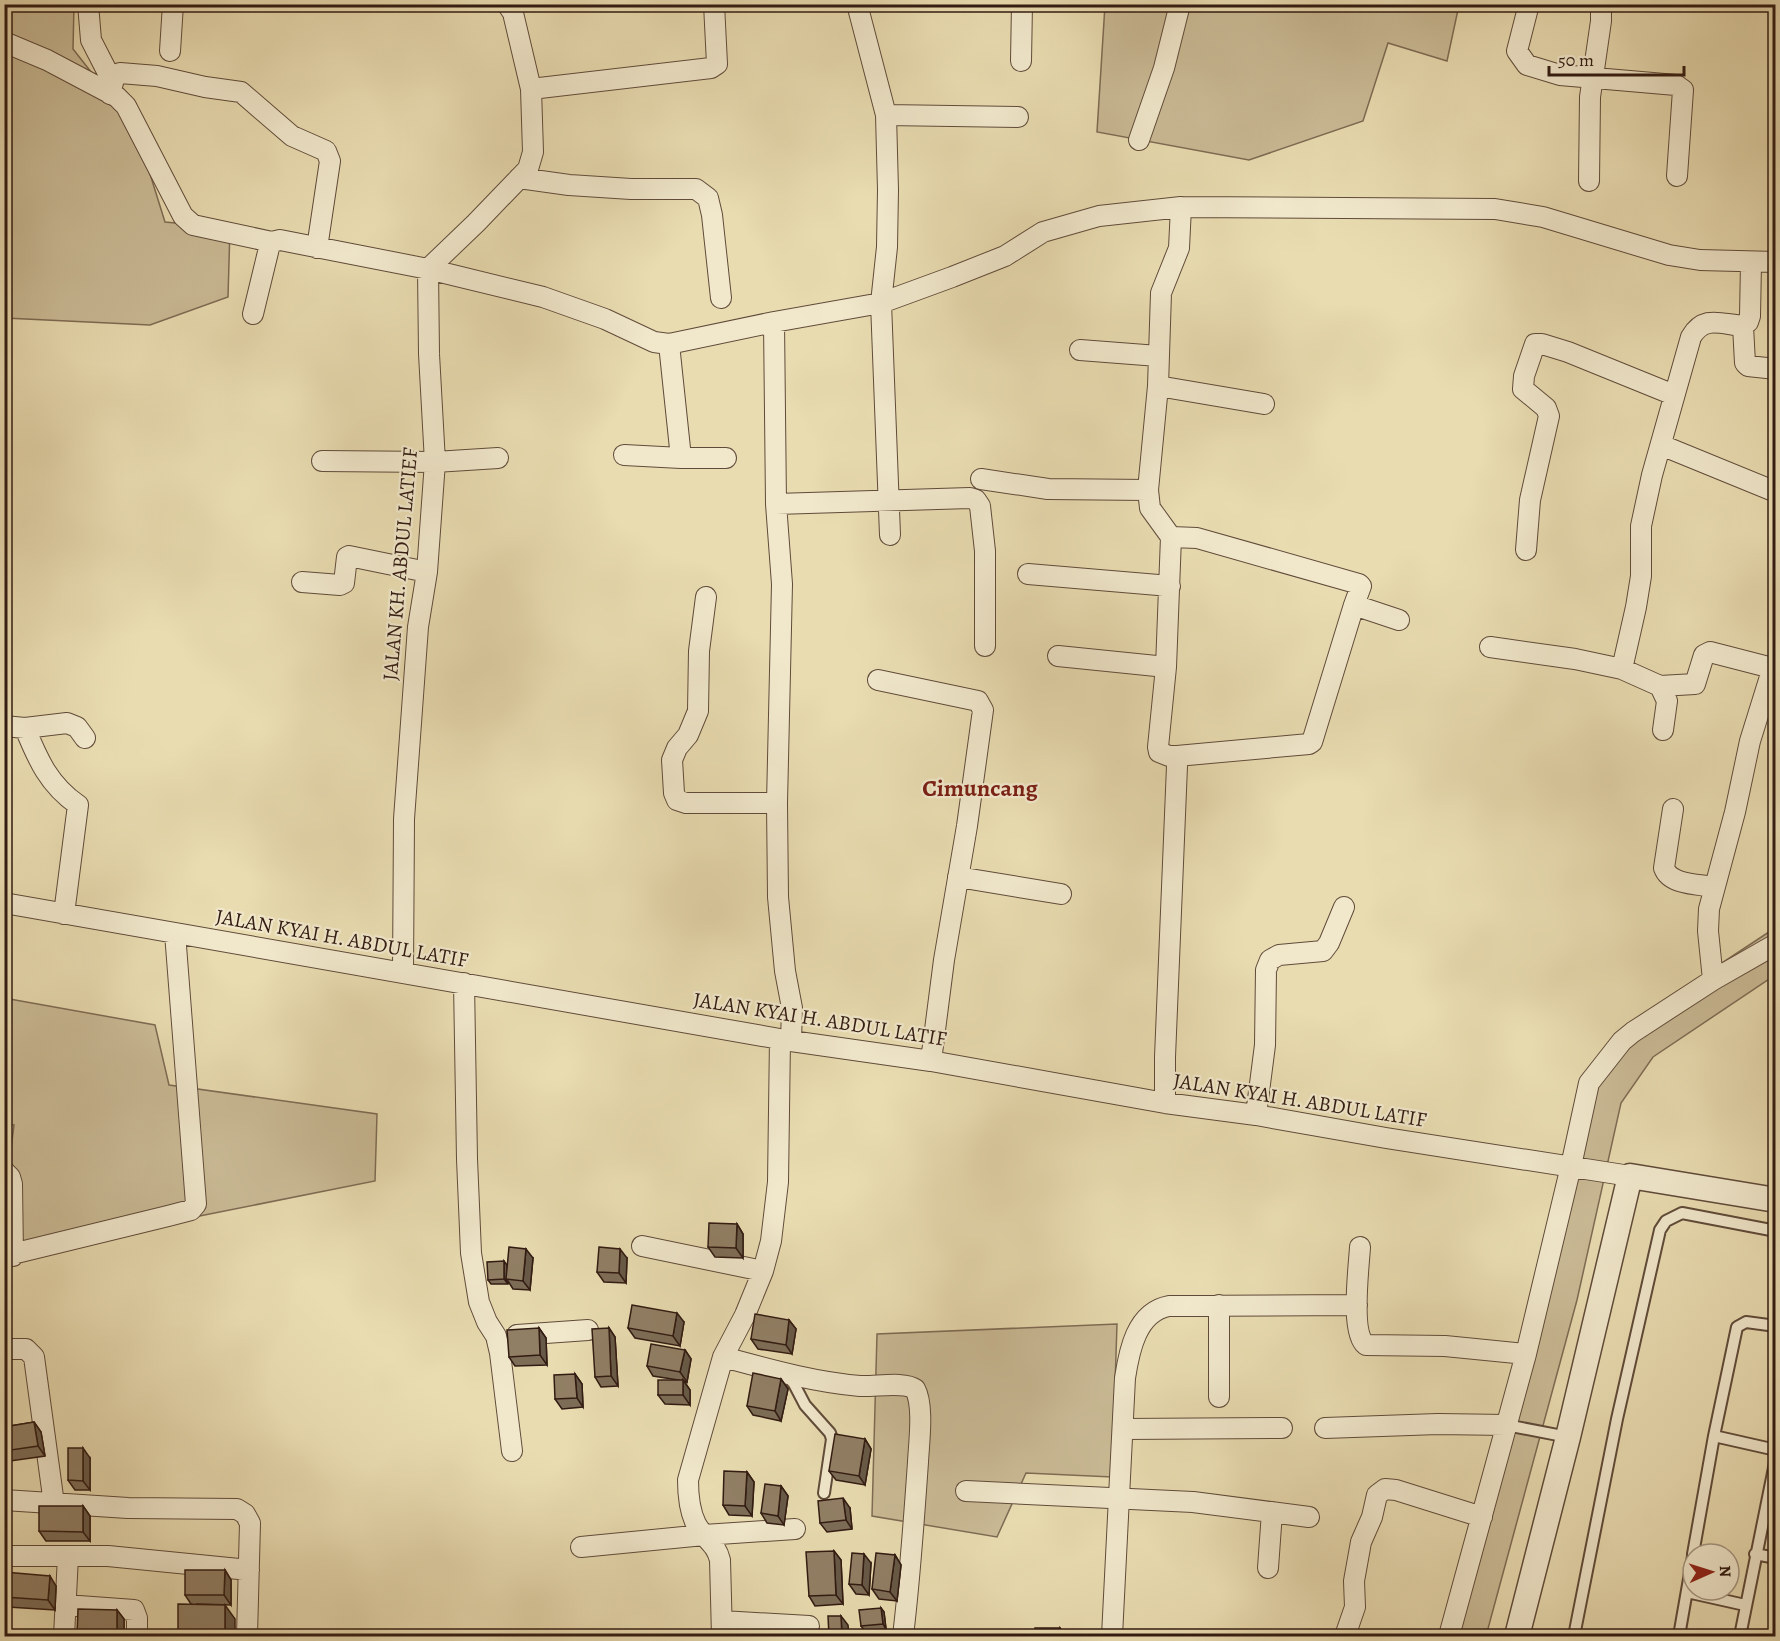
<svg xmlns="http://www.w3.org/2000/svg" width="1780" height="1641" font-family="Alegreya,serif">
  <rect width="100%" height="100%" fill="#e9dcb1"/>
  <filter id="stains"><feTurbulence type="fractalNoise" baseFrequency=".00333" numOctaves="4"/><feColorMatrix values="0 0 0 0 .2 0 0 0 0 .09 0 0 0 0 .02 0 0 0 .5 -.17"/></filter>
  <radialGradient id="worn" r=".72"><stop offset=".6" stop-color="#630" stop-opacity="0"/><stop offset="1" stop-color="#630" stop-opacity=".3"/></radialGradient>
  <path fill="#cabb96" stroke="#7e6b54" stroke-width="1.5" d="M4 5H74L73 49 136 129 165 222 230 228 228 297 150 325 5 318Z
    M1105 5H1459L1447 61 1388 43 1363 121 1249 160 1097 132Z
    M1775 928V975L1653 1057 1621 1103 1577 1300 1486 1636H1449L1585 1084 1637 1019Z
    M4 998 155 1025 169 1085 377 1114 375 1181 14 1253 8 1173 14 1125 5 1124Z
    M1117 1324 1112 1477 1026 1473 997 1537 872 1516 877 1334Z"/>
  <g fill="none" stroke-linecap="round" stroke-linejoin="round">
    <defs>
      <path id="service" d="M786 1374 794 1384 805 1405 830 1433 832 1439 824 1493
        M1506 1425 1568 1437
        M1714 1436 1737 1327 1746 1322 1776 1326
        M1693 1554 1714 1436 1776 1450
        M1755 1554 1776 1558
        M1687 1592 1745 1605
        M1574 1636 1617 1419 1660 1230 1666 1221 1682 1213 1776 1231
        M1679 1636 1693 1556
        M1740 1636 1776 1458"/>
      <path id="minor" d="M88 4 91 40 112 81
        M857 4 886 115 888 190 887 247 881 303 890 535
        M1529 4 1517 51 1527 65 1560 75 1676 85 1683 90 1677 176
        M4 42 47 60 117 97 126 106 183 216 193 225 272 242
        M170 51 173 4
        M1021 61 1022 4
        M531 89 711 68 717 64 714 4
        M110 94 115 75 120 73 157 76 205 87 241 92 292 136 326 151 330 161 317 248
        M886 115 1018 117
        M1139 140 1164 68 1180 4
        M519 178 569 185 631 189H696L708 198 712 215 721 298
        M1589 181 1590 97 1601 21V4
        M253 314 269 248 272 242 280 240 428 269 476 223 528 169 533 152 531 89 513 13 507 4
        M774 322 776 504 782 584 777 803 778 897 785 971 792 1008 791 1041
        M1743 326 1745 363 1748 366 1776 369
        M669 344 681 458
        M1080 350 1158 356
        M1158 386 1264 404
        M1661 445 1776 492
        M624 455 681 458H726
        M322 461 435 462 498 458
        M981 479 1048 489 1148 490
        M776 504 970 498 976 500 980 506 985 551V646
        M1171 537 1197 538 1359 584 1361 586 1354 605 1399 620
        M1526 550 1530 500 1549 416 1546 408 1523 389 1524 376 1535 344H1542L1568 352 1674 395
        M1028 574 1170 586
        M302 582 340 585 344 583 347 557 349 556 427 572
        M706 597 699 651 698 711 688 735 677 748 672 760 674 793 677 800 686 803H777
        M1490 647 1575 659 1622 669 1660 686 1667 701 1663 730
        M1058 656 1166 667
        M1622 669 1636 607 1641 576V526L1652 475 1691 337C1704 315 1720 324 1743 326L1748 322 1750 316 1751 263
        M878 680 978 701 983 710 967 826 944 960 931 1061
        M1660 686 1695 684 1704 655 1710 652 1776 669
        M4 726 25 728 67 723 77 727 85 738
        M25 728C38 760 49 785 78 805L64 914
        M1177 756 1309 744 1312 742 1354 605
        M1673 809 1664 868C1670 885 1698 884 1714 887
        M958 877 1061 894
        M4 903 791 1041 931 1061 1165 1103 1256 1115 1386 1138 1630 1176
        M403 973 404 819 418 627 427 572 435 462 429 354 428 269 543 297 605 319 654 342 669 344 774 322 881 303 952 277 1005 256 1043 232 1099 216 1181 207 1495 209 1543 217 1669 255 1700 260 1776 262
        M1713 980 1708 931 1709 909 1735 812 1750 741 1769 680 1776 671
        M464 983 467 1159 471 1253 479 1302 487 1322 496 1336 500 1353 512 1451
        M1165 1103V1057L1177 766V756H1169L1159 752 1158 747 1166 667 1171 537 1150 508 1148 490 1158 386 1161 293 1179 248 1181 207
        M1256 1115 1265 1045 1266 970 1270 960 1279 955 1323 951 1329 943 1344 907
        M4 1171 10 1177 12 1184 13 1256
        M642 1246 763 1271
        M1360 1247C1359 1267 1350 1333 1366 1345L1445 1346 1526 1354
        M4 1256 168 1216 191 1210 196 1204 175 933
        M517 1335 588 1330
        M4 1349H26L34 1357 54 1504
        M723 1357C768 1369 813 1382 860 1386 875 1387 904 1381 915 1389 924 1405 919 1442 918 1462 914 1520 910 1578 903 1636
        M1219 1397V1305
        M1325 1428 1438 1424 1506 1425
        M1123 1429 1282 1428
        M966 1491 1193 1502 1309 1517
        M4 1500 128 1508 237 1509 245 1514 250 1523 247 1636
        M581 1547 704 1535 795 1529
        M4 1556H108L249 1570
        M1268 1568 1272 1512
        M65 1605 134 1610 137 1618V1636
        M722 1621 809 1626
        M64 1636 68 1556
        M722 1636 720 1560C716 1543 704 1539 696 1524 689 1510 688 1495 688 1480L723 1357 745 1315 763 1271 771 1241 778 1182 780 1039
        M1112 1636 1125 1378C1129 1352 1136 1312 1169 1306L1357 1305
        M1345 1636 1355 1607 1354 1581 1361 1542 1372 1517 1377 1495 1385 1489 1396 1490 1482 1517
        M1449 1636 1526 1354 1571 1166 1589 1083 1622 1041 1633 1032 1713 980 1776 944"/>
      <path id="tertiary" d="M1517 1636 1568 1437 1630 1176 1776 1200"/>
    </defs>
    <use href="#service" stroke="#604b3a" stroke-width="14"/>
    <use href="#minor" stroke="#604b3a" stroke-width="22"/>
    <use href="#tertiary" stroke="#604b3a" stroke-width="27"/>
    <use href="#service" stroke="#f1e8cc" stroke-width="10"/>
    <use href="#minor" stroke="#f1e8cc" stroke-width="20"/>
    <use href="#tertiary" stroke="#f1e8cc" stroke-width="24"/>
  </g>
  <path fill="#7d6d57" stroke="#321b12" stroke-width="1.5" d="M737 1224 743 1234V1258L715 1257 708 1247Z
    M533 1258 530 1290 513 1289 508 1281V1284H491L488 1280 507 1265V1271Z
    M627 1258 626 1283 604 1282 597 1272Z
    M789 1320 796 1329 792 1354 758 1349 751 1339Z
    M684 1322 680 1346 635 1338 628 1328Z
    M539 1328 546 1338 547 1365 515 1366 509 1357Z
    M609 1328 615 1337 618 1386 601 1387 595 1377Z
    M685 1350 691 1359 687 1382 684 1381 690 1390V1405L665 1404 658 1395 678 1380 653 1376 647 1366Z
    M575 1374 582 1384 583 1407 562 1409 555 1399Z
    M781 1379 788 1389 781 1421 753 1415 747 1406Z
    M34 1422 41 1432 45 1456 10 1461 4 1453V1427Z
    M865 1439 871 1449 865 1485 836 1480 829 1471Z
    M90 1458V1490H75L68 1480Z
    M747 1472 754 1482 752 1516 729 1515 723 1505Z
    M781 1486 788 1496 784 1525 767 1523 761 1513Z
    M83 1506 90 1516V1541H46L39 1531Z
    M850 1508 852 1529 827 1532 820 1523Z
    M834 1551 841 1560 843 1604 815 1606 809 1596Z
    M895 1555 901 1565 897 1601 879 1599 872 1589Z
    M871 1563 869 1595 856 1594 849 1584Z
    M225 1570 231 1580V1605L196 1604 235 1619 191 1604 185 1595Z
    M4 1572 56 1586 55 1610 8 1607 4 1602Z
    M881 1608 884 1612 886 1629 865 1631 861 1626Z
    M117 1610 124 1619V1636H79L77 1635Z"/>
  <path fill="#665947" stroke="#321b12" stroke-width="1.5" d="M737 1224 743 1234V1258L736 1248Z
    M526 1249 533 1258 530 1290 523 1281Z
    M620 1249 627 1258 626 1283 619 1273Z
    M504 1261 507 1265 508 1279H506L508 1284 504 1279Z
    M677 1313 684 1322 680 1346 673 1336Z
    M789 1320 796 1329 792 1354 786 1345Z
    M539 1328 546 1338 547 1365 540 1355Z
    M609 1328 615 1337 618 1386 611 1376Z
    M685 1350 691 1359 687 1382 680 1372Z
    M575 1374 582 1384 583 1407 577 1398Z
    M781 1379 788 1389 781 1421 775 1411Z
    M683 1380 690 1390V1405L683 1395Z
    M34 1422 41 1432 45 1456 38 1446Z
    M865 1439 871 1449 865 1485 859 1476Z
    M83 1448 90 1458V1490L83 1481Z
    M747 1472 754 1482 752 1516 745 1506Z
    M781 1486 788 1496 784 1525 778 1516Z
    M843 1498 850 1508 852 1529 846 1520Z
    M83 1506 90 1516V1541L83 1532Z
    M834 1551 841 1560 843 1604 836 1595Z
    M864 1554 871 1563 869 1595 862 1585Z
    M895 1555 901 1565 897 1601 890 1592Z
    M225 1570 231 1580V1605L224 1595Z
    M50 1576 56 1586 55 1610 48 1600Z
    M225 1605 235 1619V1636H225Z
    M881 1608 884 1612 886 1629 883 1624Z
    M117 1610 124 1619V1636H118L117 1635Z
    M841 1616 848 1625 849 1636H842Z
    M1060 1628 1066 1636H1060Z"/>
  <path fill="#917f65" stroke="#321b12" stroke-width="1.5" d="M709 1223 737 1224 736 1248 708 1247Z
    M509 1247 526 1249 523 1281 506 1279Z
    M599 1247 620 1249 619 1273 597 1272Z
    M504 1261V1279L488 1280 487 1262Z
    M632 1305 677 1313 673 1336 628 1328Z
    M755 1314 789 1320 786 1345 751 1339Z
    M539 1328 540 1355 509 1357 507 1330Z
    M609 1328 611 1376 595 1377 592 1329Z
    M651 1344 685 1350 680 1372 647 1366Z
    M753 1373 781 1379 775 1411 747 1406Z
    M575 1374 577 1398 555 1399 554 1375Z
    M658 1380H683V1395H658Z
    M34 1422 38 1446 4 1451V1427Z
    M835 1434 865 1439 859 1476 829 1471Z
    M68 1448H83V1481L68 1480Z
    M724 1471 747 1472 745 1506 723 1505Z
    M765 1484 781 1486 778 1516 761 1513Z
    M843 1498 846 1520 820 1523 818 1501Z
    M39 1506H83V1532L39 1531Z
    M834 1551 836 1595 809 1596 806 1552Z
    M852 1553 864 1554 862 1585 849 1584Z
    M876 1553 895 1555 890 1592 872 1589Z
    M185 1570H225L224 1595H185Z
    M4 1572 50 1576 48 1600 4 1597Z
    M178 1604 225 1605V1636H178Z
    M881 1608 883 1624 861 1626 859 1610Z
    M78 1609 117 1610V1635H77Z
    M828 1616H841L842 1636H829Z
    M1035 1628H1060V1636H1035Z"/>
  <g text-anchor="middle" dominant-baseline="central" stroke-width="4.5" stroke-linejoin="round" paint-order="stroke">
    <g font-size="21" fill="#321b12" stroke="#f1e8cc">
      <text transform="translate(400 564) rotate(-85)">JALAN KH. ABDUL LATIEF</text>
      <text transform="translate(342 938) rotate(10)">JALAN KYAI H. ABDUL LATIF</text>
      <text transform="translate(820 1019) rotate(9)">JALAN KYAI H. ABDUL LATIF</text>
      <text transform="translate(1300 1100) rotate(9)">JALAN KYAI H. ABDUL LATIF</text>
    </g>
    <g font-size="24" font-weight="bold" fill="#7a1f14" stroke="#f1e8cc">
      <text x="980" y="788">Cimuncang</text>
    </g>
  </g>
  <rect width="1780" height="1641" fill="none" stroke="#e9dcb1" stroke-width="24"/>
  <rect x="6" y="6" width="1768" height="1629" fill="none" stroke="#321b12" stroke-width="3"/>
  <rect x="12" y="12" width="1756" height="1617" fill="none" stroke="#321b12" stroke-width="1.5"/>
  <g transform="translate(1711 1572) rotate(87)"><circle r="28" fill="#f1e8cc" stroke="#a59682" stroke-width="1.5"/>
  <path d="M0-4.5L10 22L0 15L-10 22Z" fill="#8f2418"/>
  <text y="-9" font-size="16" font-weight="bold" text-anchor="middle" fill="#321b12">N</text>
  </g>
  <path d="M1549 66v9h135v-9" fill="none" stroke="#321b12" stroke-width="3"/>
  <text x="1558" y="66" font-size="18" fill="#321b12" stroke="#f1e8cc" stroke-width="4.5" paint-order="stroke">50 m</text>
  <rect width="100%" height="100%" filter="url(#stains)"/>
  <rect width="100%" height="100%" fill="url(#worn)"/>
</svg>
